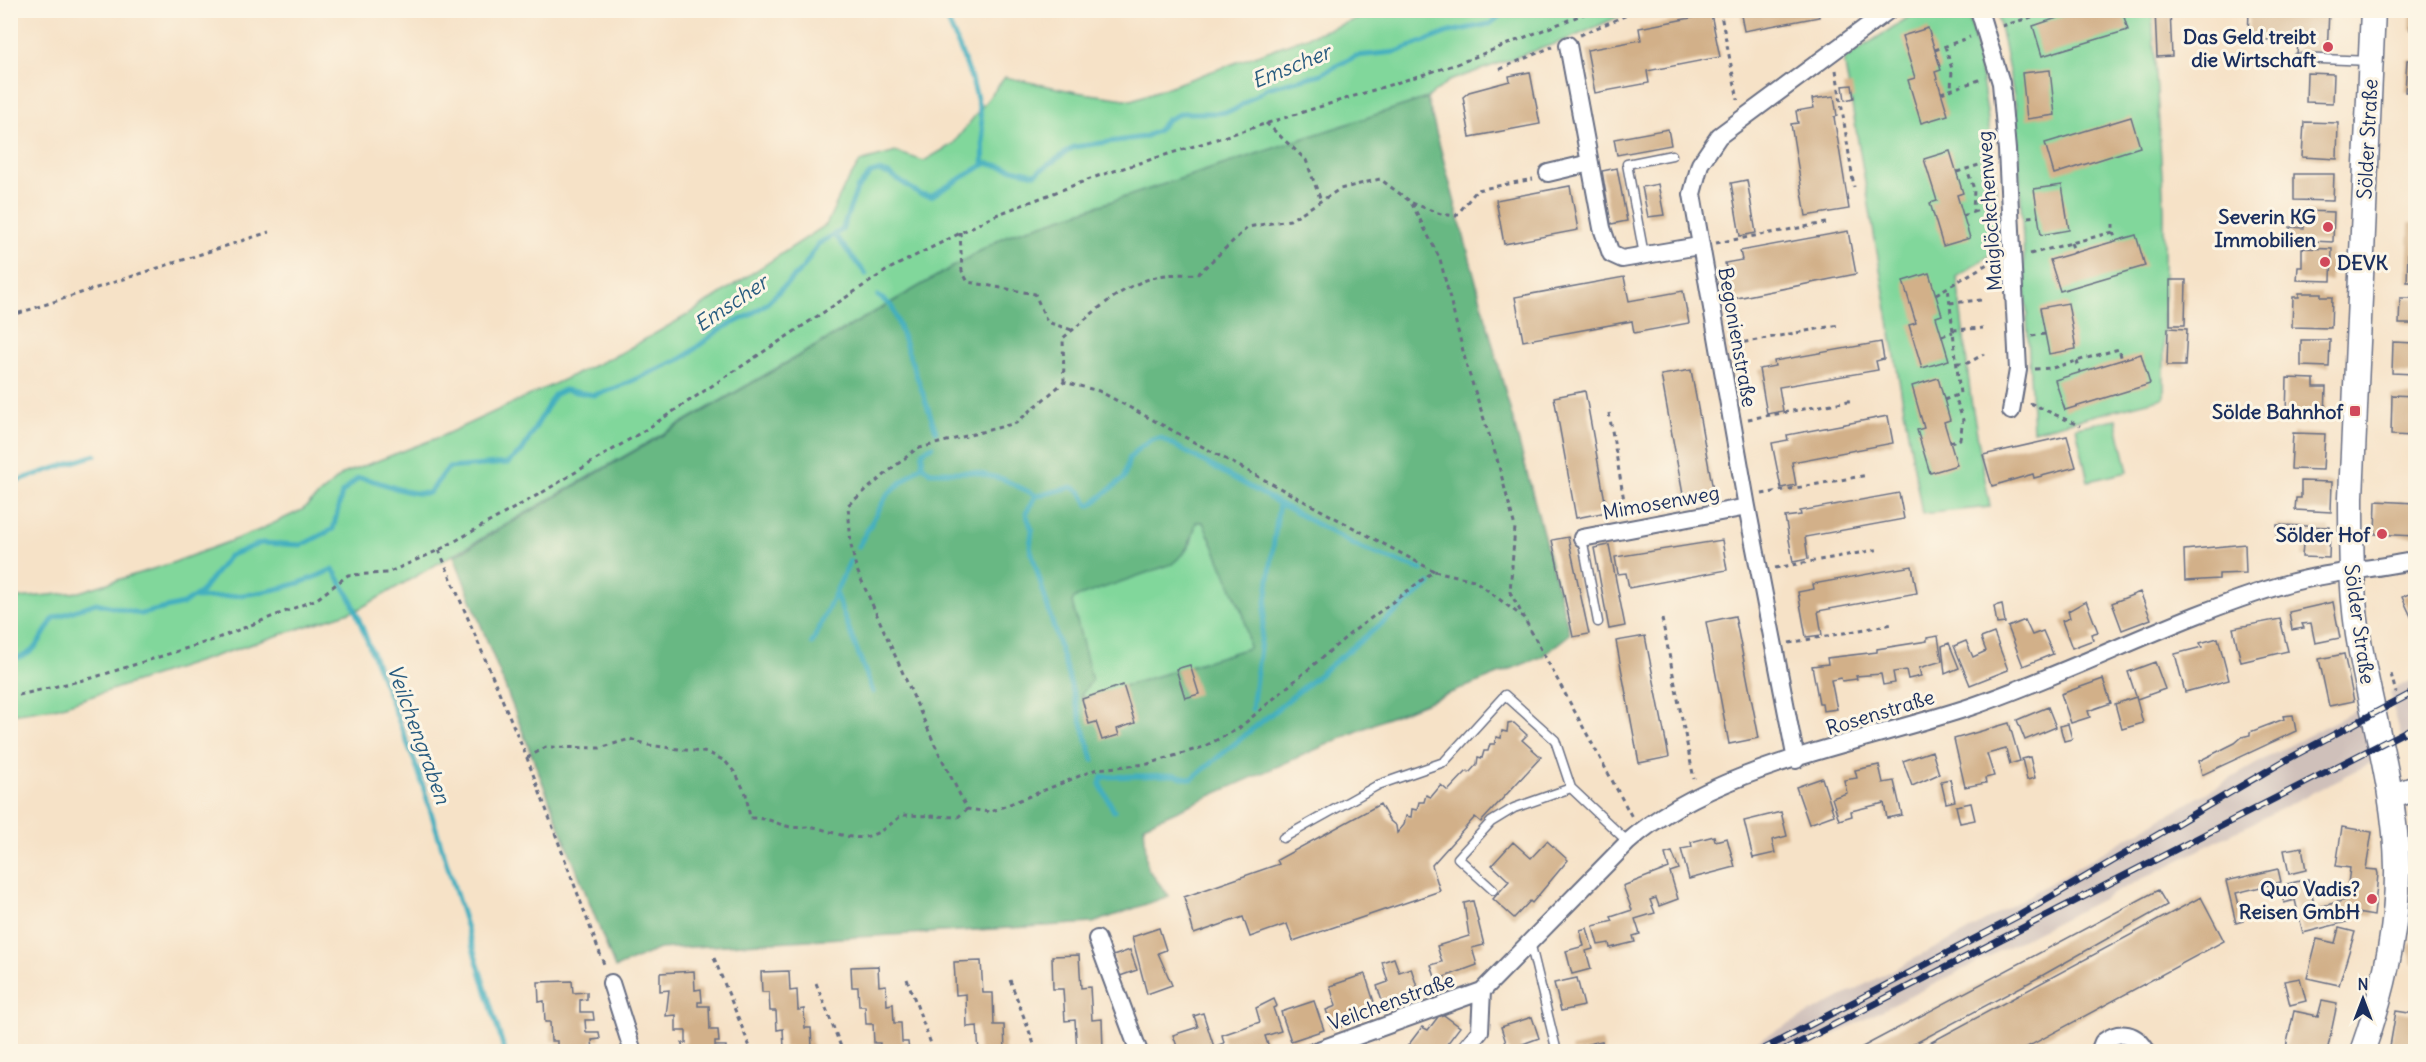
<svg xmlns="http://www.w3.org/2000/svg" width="2426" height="1062" font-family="Delius,sans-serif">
  <rect width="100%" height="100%" fill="#fcf5e5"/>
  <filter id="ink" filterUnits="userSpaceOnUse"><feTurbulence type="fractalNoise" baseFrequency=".0167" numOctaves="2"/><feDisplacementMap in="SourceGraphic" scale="12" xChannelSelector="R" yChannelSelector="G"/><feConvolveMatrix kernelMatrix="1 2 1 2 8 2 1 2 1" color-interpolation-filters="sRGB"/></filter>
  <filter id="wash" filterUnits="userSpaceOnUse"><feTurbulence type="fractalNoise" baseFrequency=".008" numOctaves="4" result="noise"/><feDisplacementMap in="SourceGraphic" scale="24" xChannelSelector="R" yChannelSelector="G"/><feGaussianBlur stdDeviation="1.35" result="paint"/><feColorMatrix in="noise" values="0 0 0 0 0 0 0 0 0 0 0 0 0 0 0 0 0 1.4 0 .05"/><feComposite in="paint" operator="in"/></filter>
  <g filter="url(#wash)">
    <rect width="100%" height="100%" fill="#f6e2c7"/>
    <path fill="#cfc0ba" d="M2415 678V738L2403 744 2389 692Z
      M2362 707 2375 761 1802 1051 1735 1052 1964 933 2268 757Z"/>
    <path fill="#81d79b" stroke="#4e837c" stroke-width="1.5" d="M2015 10 2152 11 2164 209V398L2033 431 2016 107 1998 15Z
      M1379 11H1631L1571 38 1449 81 1427 98 1006 236 359 609 59 707 11 714 10 599 79 592 172 563 257 531 302 510 343 474 442 436 621 353 691 313 826 225 844 187 860 162 896 152 924 161 953 144 1005 77 1076 92 1132 100Z
      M1918 11H1968C1987 88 1994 168 2002 247L1957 277 1971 400 1990 507 1922 514 1844 59Z
      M2116 419 2128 472 2088 481 2076 427Z
      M1196 522H1203L1244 616 1249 648 1082 699 1072 601 1074 597 1183 555 1191 543Z"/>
    <path fill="#68b883" stroke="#427470" stroke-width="1.5" fill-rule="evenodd" d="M1427 98 1570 634 1541 657 1385 719 1144 825 1147 868 1169 896 1093 923 659 949 615 968 454 556 1006 236ZM1196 522H1203L1244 616 1249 648 1082 699 1081 695 1092 680 1072 602 1074 598 1172 564C1187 552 1192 541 1196 522Z"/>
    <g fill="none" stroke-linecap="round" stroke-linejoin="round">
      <path stroke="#42afbf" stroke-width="5" d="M943 10C967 65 987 104 983 165
        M834 234 866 274
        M878 296 892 306 936 431
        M933 446 923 451 922 465 930 472H972L1003 479 1037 496 1072 487 1081 492 1088 505H1091L1124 478 1129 459 1138 449 1152 439 1161 438 1360 548 1422 570
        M10 483 95 455
        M1034 495V500L1026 513 1032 530 1030 547 1093 760
        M858 547 887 495 922 465
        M836 595 873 692
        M196 598C243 597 290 591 333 569L351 599 418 770 505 1052
        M812 643 850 561
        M10 658C36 659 41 636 54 618L96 603 141 614 183 604 201 592 229 556 261 543 302 545 333 529 342 493 358 478C384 480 403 496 429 493L448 468 508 463 522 451 554 395 564 390 594 395 616 388 683 358 719 330 750 315 766 304 803 268 818 244 842 230 857 189 871 173 878 171 889 174 920 194 931 196 987 163 1035 174 1074 147 1144 137 1157 131 1167 120 1181 113H1220L1234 110 1267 88 1321 74 1356 56 1396 52 1449 32 1490 24 1507 10
        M1252 709 1279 503
        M1216 759 1430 584
        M1114 811 1100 784 1102 777 1174 775 1192 779 1212 762"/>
    </g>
    <g id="blocks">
      <path fill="#d2b089" d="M1740 10H1818L1819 17 1744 31Z
        M2081 10H2122L2128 30 2042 56 2033 26Z
        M2155 10H2170L2172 56 2157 57Z
        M2249 10H2329L2327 56 2297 55 2298 41 2248 39Z
        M2411 10H2415V32L2410 30Z
        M1711 14 1720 57 1647 71 1649 83 1595 93 1587 50 1641 40 1639 28Z
        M1928 28 1941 70 1935 72 1948 115 1921 123 1908 80 1915 78 1902 36Z
        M2407 60H2415V92H2405Z
        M2050 70 2055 115 2027 119 2022 73Z
        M1530 72 1540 124 1470 137 1463 97 1469 92 1510 81 1509 76Z
        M2307 73 2334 74 2333 103 2306 102Z
        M1852 85 1854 98 1845 100 1843 86Z
        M1834 96 1837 116 1834 117 1849 209 1806 216 1791 124 1798 123 1796 111 1814 108 1812 99Z
        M2131 117 2140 147 2054 174 2045 143Z
        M2304 122 2338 123 2337 159 2302 157Z
        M1668 129 1671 145 1617 155 1614 139Z
        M1950 151 1963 193 1957 195 1970 238 1943 246 1930 203 1937 201 1924 159Z
        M1617 168 1627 221 1611 224 1602 171Z
        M2294 174H2334L2333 201 2294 200Z
        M2413 175H2415V205H2412Z
        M1747 180 1756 233 1740 236 1731 183Z
        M1658 184 1664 215 1648 217 1642 187Z
        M2062 185 2069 230 2041 235 2034 189Z
        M1570 186 1578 230 1504 244 1496 200Z
        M2305 211 2334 212 2333 242 2290 240V227L2304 228Z
        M2409 223H2415V282H2407Z
        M1848 231 1856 274 1732 299 1725 263 1742 260 1740 251Z
        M2136 235 2145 266 2060 291 2050 260Z
        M2302 248 2332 249 2331 281 2297 280 2298 267H2302Z
        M1929 273 1942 315 1936 317 1949 360 1922 368 1909 325 1916 323 1903 281Z
        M1624 277 1629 301 1683 291 1689 323 1634 333 1632 321 1523 341 1515 297Z
        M2170 280H2186L2185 325H2170Z
        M2299 293H2321V297H2332L2331 328 2292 327 2293 297H2299Z
        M2400 298H2415V324H2399Z
        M2068 303 2076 349 2049 354 2040 308Z
        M2168 328 2187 329 2185 366H2167Z
        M2301 340H2330L2329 367 2301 366Z
        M1881 342 1884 359 1876 361 1878 370 1779 387 1783 411 1767 414 1759 369 1775 366 1774 361Z
        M2393 342 2415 343V374L2392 373Z
        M2141 354 2150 384 2065 410 2055 380Z
        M1691 370 1714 495 1684 500 1661 375Z
        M1938 378 1950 420 1944 422 1957 465 1930 473 1917 430 1924 428 1912 386Z
        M2287 378 2314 379V387H2326L2325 417 2286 416Z
        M1585 391 1607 512 1576 518 1554 397Z
        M2392 395 2415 396V436L2391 435Z
        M1888 416 1893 443 1792 462 1796 485 1781 488 1772 443 1788 440 1787 435Z
        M2293 433 2325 434 2323 470 2291 469Z
        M2067 436 2076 467 2034 478 2033 474 1992 486 1983 455Z
        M2301 481 2332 482 2331 512 2295 510 2296 498H2301Z
        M1899 493 1904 519 1805 537 1808 559 1793 562 1785 517 1801 515 1800 511Z
        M2376 501 2415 503V536L2375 534Z
        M2277 525 2330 527 2329 558 2302 557 2303 543H2277Z
        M1568 537 1589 634 1573 637 1552 540Z
        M1722 540 1727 570 1629 588 1626 573 1618 574 1615 557Z
        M2245 544 2246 573 2219 574V579L2185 581 2184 550Z
        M1609 545 1625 626 1609 629 1594 548Z
        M1912 566 1917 593 1818 611 1822 635 1806 637 1798 592 1814 589 1813 584Z
        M2415 591V625L2402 597Z
        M2140 592 2151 619 2122 630 2112 603Z
        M2086 601 2098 632 2091 634 2093 640 2072 648 2062 621 2070 618 2068 611Z
        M2333 602 2340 638 2315 643 2311 623 2302 624 2304 628 2292 630 2289 612Z
        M2002 604 2005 623 1997 624 1994 606Z
        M1735 616 1759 738 1729 744 1706 622Z
        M2280 619 2288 651 2241 662 2233 628Z
        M2025 620 2032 635 2043 631 2053 654 2023 666 2008 627Z
        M1994 633 2008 670 1970 685 1954 646 1966 641 1973 657 1986 651 1981 638Z
        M1645 636 1669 757 1639 763 1616 641Z
        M1938 636 1942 661 1919 668 1921 676 1908 679 1906 670 1893 672 1895 683 1883 685 1881 674 1856 676 1857 679 1842 681 1841 678 1831 680 1837 709 1823 711 1822 703H1819L1812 666 1828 664 1827 658 1877 652V649L1927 641V638Z
        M2218 638 2229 680 2185 692 2175 654 2202 647 2200 643Z
        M1949 643 1959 668 1945 674 1942 646Z
        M2344 654 2354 701 2329 706 2319 659Z
        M2155 662 2165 689 2137 699 2128 672Z
        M1190 665 1199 694 1185 698 1176 669Z
        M2103 679 2111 703 2088 711 2090 717 2071 723 2061 694Z
        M1123 685 1135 723 1117 729 1119 735 1102 740 1096 722 1089 724 1082 699Z
        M2136 697 2143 723 2122 729 2115 704Z
        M2048 707 2056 727 2025 740 2017 720Z
        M2293 715 2296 731 2202 775 2199 761 2235 743 2242 737 2250 735V732L2284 719 2283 716Z
        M1514 723 1527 735 1522 740 1541 757 1481 822 1475 817 1432 865 1440 891 1293 941 1287 924 1250 937 1243 917 1194 934 1184 897 1279 864 1277 860 1380 804 1389 820 1396 826 1397 833 1404 825 1406 816 1411 817 1412 809 1417 810 1419 802H1424L1426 795 1431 797 1441 785 1448 791 1467 771 1469 773 1477 764 1478 757 1482 758 1484 751H1488L1490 744H1495L1496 737 1501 738 1502 731 1507 732 1508 724Z
        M2009 723 2020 761 2010 764 2006 749 1987 754 1994 776 1985 778 1986 783 1965 787 1954 739Z
        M2068 724 2072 739 2064 741 2060 726Z
        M1932 751 1939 774 1912 786 1903 761Z
        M2030 757 2035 778 2027 780 2022 759Z
        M1879 765 1883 783 1894 781 1902 815 1887 818 1884 803 1851 811 1852 816 1839 820 1832 798 1847 793 1844 780 1857 778 1855 770Z
        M1822 778 1834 815 1809 824 1796 787Z
        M1950 779 1955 801 1946 803 1941 781Z
        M1971 803 1975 820 1960 823 1956 806Z
        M1781 812 1787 836 1772 840 1775 853 1753 858 1744 821Z
        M2342 827 2372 832 2366 869 2377 870 2378 874 2374 916 2350 912V921L2303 933 2295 900 2284 903 2279 886 2308 879 2315 908 2346 900 2350 868 2336 866Z
        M1714 836 1715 841 1727 838 1735 867 1689 879 1681 849 1692 847 1691 842Z
        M1547 841 1568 860 1532 903 1530 901 1514 918 1493 899 1509 881 1492 865 1513 842 1531 858Z
        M2302 847 2306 870 2289 874 2284 850Z
        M1672 852 1679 869 1670 872 1678 899 1659 906 1656 898 1650 900 1655 913 1635 919 1640 934 1633 936 1635 942 1610 948 1609 943 1598 945 1593 926 1613 921 1611 917 1632 910 1623 886 1669 868 1665 854Z
        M2278 869 2281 882 2236 893 2243 921 2236 923 2226 881Z
        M2158 890 2167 905 2043 975 1899 1052H1853Z
        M2201 897 2224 941 2018 1052H1913Z
        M1473 901 1484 945 1472 948 1477 965 1436 980 1431 965 1442 962 1437 946 1469 936 1464 903Z
        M1159 928 1166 950 1158 953 1172 985 1147 994 1132 937Z
        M1587 928 1593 949 1586 951 1591 969 1572 974 1566 951 1584 946 1580 930Z
        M2339 928 2355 932 2339 985 2307 978 2317 939 2335 943Z
        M2415 943V964L2412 965 2409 944Z
        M1130 950 1137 970 1120 976 1113 956Z
        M1079 955 1081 988 1090 987 1092 1020 1102 1019 1103 1050 1077 1051 1075 1020 1065 1021 1063 989H1053L1052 956Z
        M1394 958 1399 972 1411 968 1419 993 1383 1004 1377 986 1388 982 1382 962Z
        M981 961 983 993H993L994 1025H1004L1005 1052H979L977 1026 967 1027 966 994 956 995 954 962Z
        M878 966 879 986 886 985 887 1005 893 1004 894 1023H901L902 1042H908L909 1052H880V1043H874L873 1024H866L865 1006H859L858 987H852L851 967Z
        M694 971 695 990 701 989 702 1002H698V1006H709L710 1030H718L719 1042H715V1046H726V1052H683L682 1043H686V1031H676V1015L666 1016 669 990 660 991V973Z
        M789 971 790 991 797 990 798 1010 804 1009 805 1028H811L812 1047H819V1052H791L790 1048H784L783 1029 777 1030 776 1011H770L769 992H762L761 972Z
        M1365 974 1375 1005 1366 1009 1367 1011 1340 1018 1342 1026 1333 1029 1326 1010 1336 1006 1330 986Z
        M1577 978 1584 1006 1561 1011 1554 983Z
        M2300 978 2306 1001 2290 1005 2284 981Z
        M572 981 573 993 587 992V999L580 1000V1012H593L594 1020H585L586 1032H599L600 1039 592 1040 593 1051 557 1052V1041H551L550 1022H545L544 1001 539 1002 538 982Z
        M1274 999 1277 1006 1273 1008 1281 1031 1265 1036 1269 1048 1259 1052H1218L1216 1046 1224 1043 1222 1035 1260 1022 1256 1008Z
        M1314 1001 1324 1030 1291 1041 1281 1012Z
        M2322 1001 2337 1004 2327 1052H2285L2294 1011 2318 1016Z
        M2396 1011 2415 1014V1052H2389Z
        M1203 1013 1214 1047 1207 1052H1179L1173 1035 1198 1027 1194 1016Z
        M1441 1013 1460 1027 1441 1052 1437 1049 1435 1052H1410L1406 1048 1422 1027 1428 1030Z
        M1532 1017 1539 1038 1520 1045 1522 1052H1509L1501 1027Z
        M1602 1041 1605 1052H1572L1571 1048Z"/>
    </g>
  </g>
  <g filter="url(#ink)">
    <use href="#blocks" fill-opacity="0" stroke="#686e83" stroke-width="1.5"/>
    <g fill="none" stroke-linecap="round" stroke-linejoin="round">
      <defs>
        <path id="lane" d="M2297 58 2370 61
          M1644 255 1627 164 1672 155
          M1582 538 1598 622
          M1283 838 1378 785 1444 762 1505 695 1555 740 1571 788 1628 842
          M1493 890 1458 858 1491 822 1514 808 1571 788
          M1530 942 1557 1052"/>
        <path id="street" d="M1979 10 2001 83 2007 150 2018 370 2011 411
          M1568 45 1602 228 1611 254 1622 259 1699 246
          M1548 173 1590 163
          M1582 538 1747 507
          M1796 760 1747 507 1692 194 1700 164 1719 136 1889 10
          M1097 939 1139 1052
          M611 983 633 1052
          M1313 1052 1482 991 1628 842C1711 767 1865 742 1970 707 2076 671 2175 617 2282 585 2326 572 2371 570 2416 560
          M1463 1052 1480 1031 1482 991
          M2099 1052 2103 1042C2120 1029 2137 1033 2147 1052"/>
        <path id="secondary" d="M2391 797 2416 788
          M2362 1052C2383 993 2398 931 2397 868 2396 794 2374 724 2361 652 2351 601 2351 550 2351 497L2373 10"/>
      </defs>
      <use href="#lane" stroke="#686e83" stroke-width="11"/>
      <use href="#street" stroke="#686e83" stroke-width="20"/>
      <use href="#secondary" stroke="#686e83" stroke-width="27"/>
      <path stroke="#686e83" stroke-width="3" stroke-dasharray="4.5 4.5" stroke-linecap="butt" d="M1720 10 1738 100
        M2002 26 2055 10
        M1580 35 1639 10
        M1945 46 1952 69 1951 90
        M1935 50 1970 37
        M1500 69 1552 47
        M1836 70 1854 187
        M1941 93 1982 79
        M1266 123 1306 160 1321 201
        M1957 172 1991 161
        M1412 203 1441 214 1456 216 1477 190 1533 179
        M1973 212 1994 205
        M1963 216 1973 212 1974 189 1967 169
        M2028 217 2038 216
        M960 232 962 271 968 282 1035 294 1047 322 1072 330
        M2113 232 2116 241
        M1716 243 1826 223
        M2071 243 2075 253
        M2030 254 2113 232V224
        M1936 294 1996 259
        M1950 303 1981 300
        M10 316 269 232
        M1953 330 1983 328
        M1942 336 1953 332
        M2032 336 2045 334
        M1735 344 1839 325
        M2077 361 2080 372
        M1957 363H1968L1984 354
        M2035 369 2052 368 2119 349 2122 360
        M1064 382 1063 338C1091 315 1120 286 1156 277 1169 273 1185 275 1198 274L1248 227 1290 220 1340 189 1380 179 1411 202 1440 259 1467 367 1497 459 1515 527 1510 592 1523 616
        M1944 400 1960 394 1948 287
        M2030 403 2080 426
        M1609 413 1626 512
        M1748 419 1854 400
        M1950 442 1960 439 1963 420 1955 396
        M1762 494 1868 475
        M439 550 527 758 605 967
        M1775 568 1881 549
        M1434 571 1099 391 1064 382 1016 423 916 449 848 505 851 545 856 568 935 745 967 809 990 812 1097 769 1148 764 1203 747 1238 729 1351 633 1434 571 1474 580 1524 618 1633 819
        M1662 619 1694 779
        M1789 643 1893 624
        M2391 674 2396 693
        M10 697 92 678 213 640 317 599 348 575 387 573 439 550 543 492 645 430 889 269 996 215 1098 176 1457 64 1594 10
        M527 758 546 747 600 748 630 739 648 745 709 753 725 761 736 774 746 794 750 818C772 818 773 823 790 827 799 829 809 825 818 828 859 841 868 844 902 815L958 817 967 809
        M714 958 752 1052
        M907 979 934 1052
        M1010 980 1037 1052
        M816 983 843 1052"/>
      <use href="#lane" stroke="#fff" stroke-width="8"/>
      <use href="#street" stroke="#fff" stroke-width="16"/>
      <use href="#secondary" stroke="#fff" stroke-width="24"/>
      <defs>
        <path id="rail" d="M1758 1052 2020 915 2286 760 2416 691
          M1781 1052 2416 726"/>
      </defs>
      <use href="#rail" stroke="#1b2f5e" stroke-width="7"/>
      <use href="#rail" stroke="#fcf5e5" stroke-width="4.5" stroke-dasharray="14" stroke-linecap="butt"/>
    </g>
  </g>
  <g fill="#d1495b" stroke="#fcf5e5" stroke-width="2">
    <circle cx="2328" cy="47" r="6"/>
    <circle cx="2328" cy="227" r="6"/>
    <circle cx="2325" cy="262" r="6"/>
    <rect x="2349" y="405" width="12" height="12" rx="3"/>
    <circle cx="2382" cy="534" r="6"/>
    <circle cx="2372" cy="899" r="6"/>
  </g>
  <g text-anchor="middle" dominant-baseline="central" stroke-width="6" stroke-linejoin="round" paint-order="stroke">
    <g font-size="20" font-weight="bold" fill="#1b2f5e" stroke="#fcf5e5" text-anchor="end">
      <text x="2316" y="36">Das Geld treibt<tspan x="2316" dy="23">die Wirtschaft</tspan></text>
      <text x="2316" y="216">Severin KG<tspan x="2316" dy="23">Immobilien</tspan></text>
      <text x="2337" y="262" text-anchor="start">DEVK</text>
      <text x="2343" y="411">Sölde Bahnhof</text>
      <text x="2370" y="534">Sölder Hof</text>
      <text x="2360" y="888">Quo Vadis?<tspan x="2360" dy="23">Reisen GmbH</tspan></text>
    </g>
    <g font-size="20" fill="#1b2f5e" stroke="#fcf5e5">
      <text transform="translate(2367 139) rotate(-87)">Sölder Straße</text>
      <text transform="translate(1989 211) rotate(-94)">Maiglöckchenweg</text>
      <text transform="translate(1738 337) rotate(80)">Begonienstraße</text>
      <text transform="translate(1661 502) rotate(-10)">Mimosenweg</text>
      <text transform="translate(2360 624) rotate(82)">Sölder Straße</text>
      <text transform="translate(1880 712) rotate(-17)">Rosenstraße</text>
      <text transform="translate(1391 1001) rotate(-20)">Veilchenstraße</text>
    </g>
    <g font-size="21" font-style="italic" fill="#295c80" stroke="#fcf5e5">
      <text transform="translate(1291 66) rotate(-22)">Emscher</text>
      <text transform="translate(731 303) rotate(-34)">Emscher</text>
      <text transform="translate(419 734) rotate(70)">Veilchengraben</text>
    </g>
  </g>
  <rect width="2426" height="1062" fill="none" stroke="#fcf5e5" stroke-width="36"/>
  <g transform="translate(2363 999)" stroke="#fcf5e5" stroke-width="4.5" paint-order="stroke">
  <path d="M0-4.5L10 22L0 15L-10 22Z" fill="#1b2f5e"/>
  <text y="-9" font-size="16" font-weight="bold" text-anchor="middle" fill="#1b2f5e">N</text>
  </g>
</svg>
